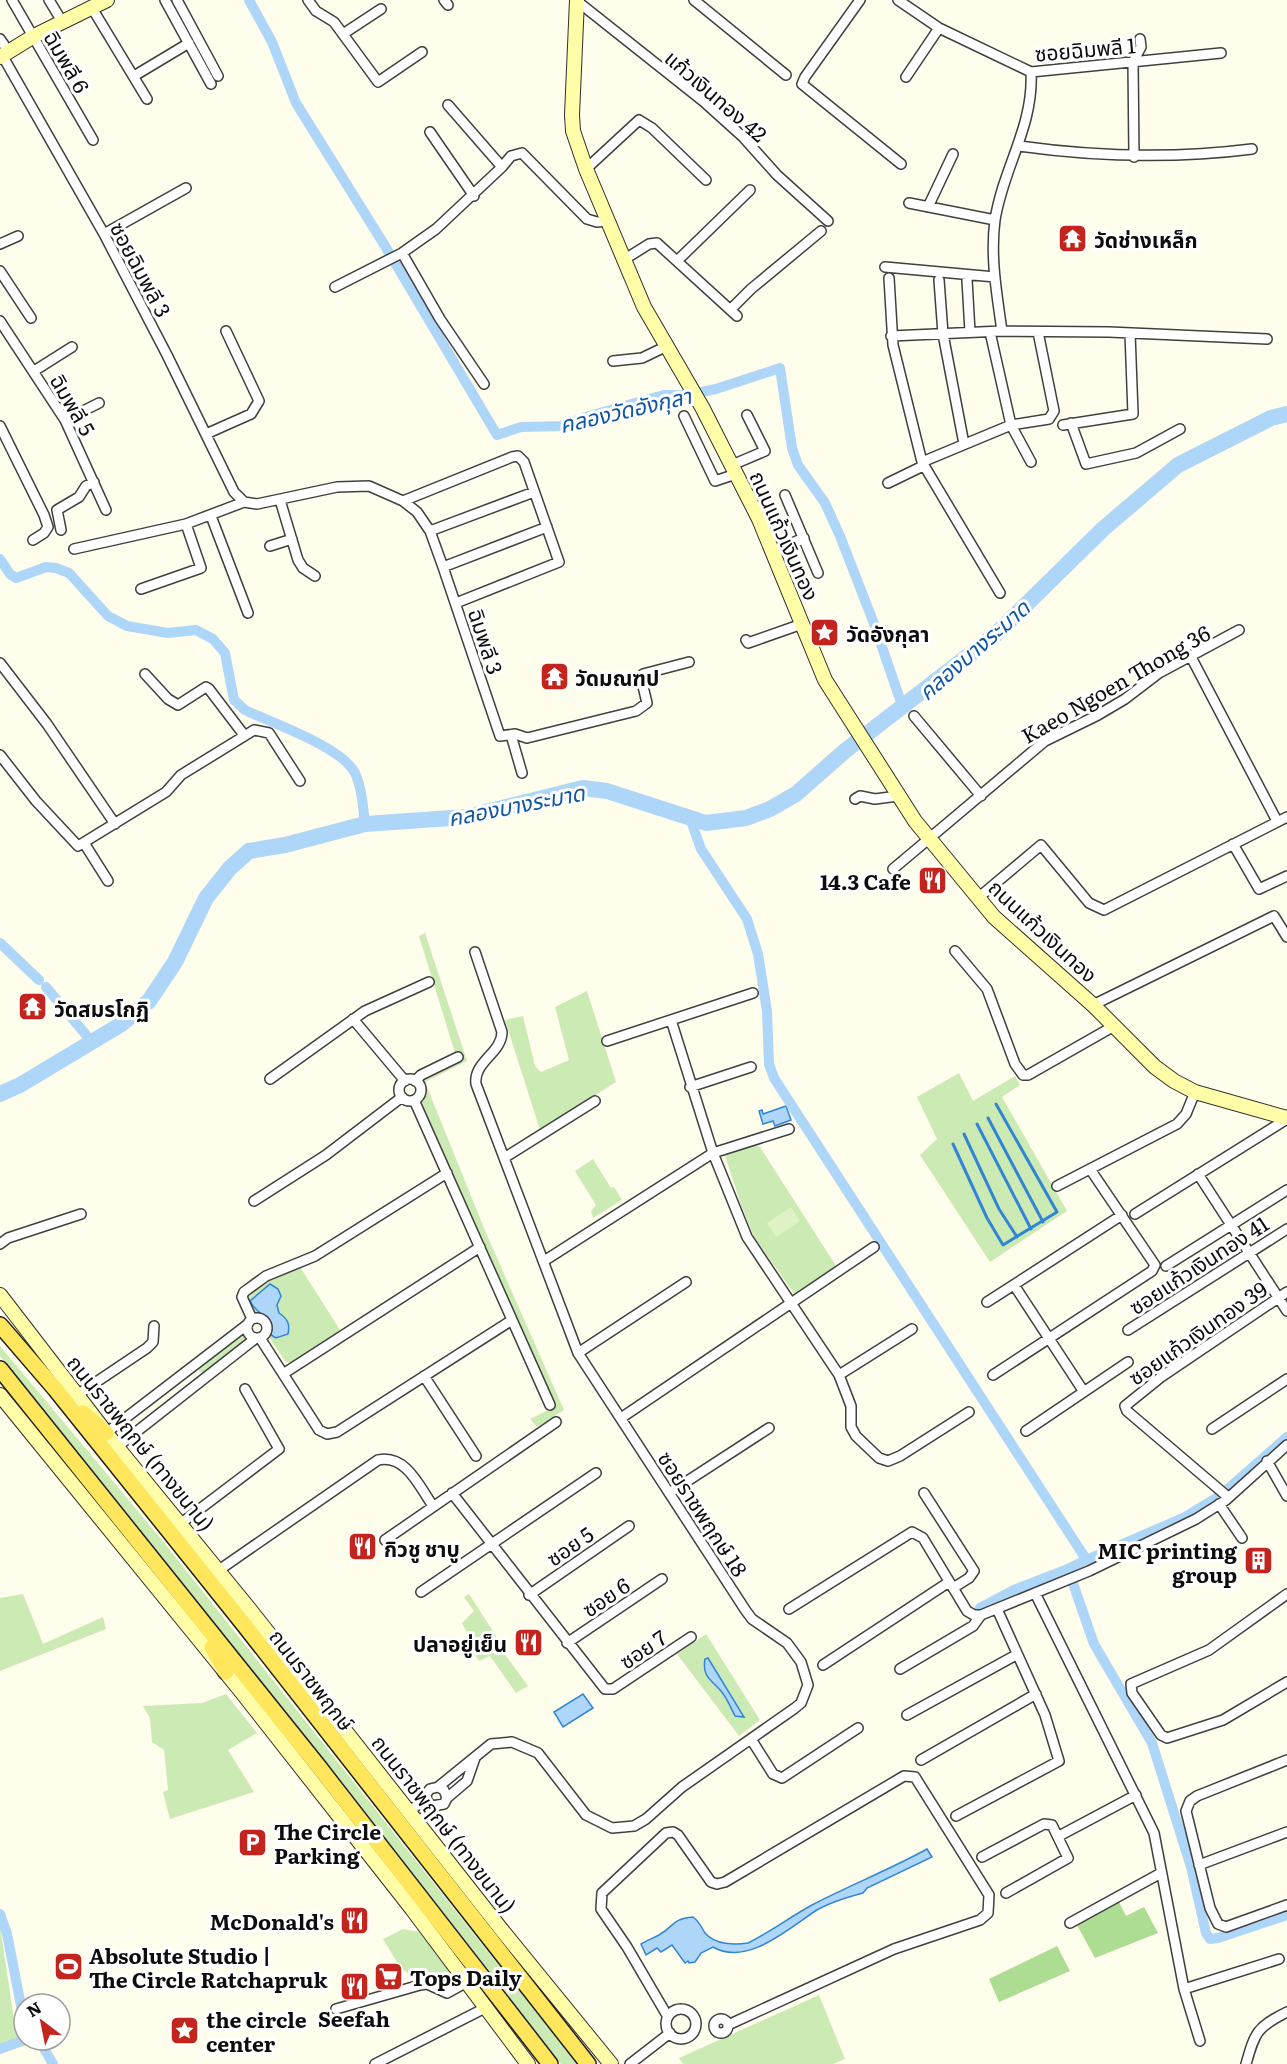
<svg xmlns="http://www.w3.org/2000/svg" width="1287" height="2064" font-family="Literata,'Noto Sans Thai',serif">
  <rect width="100%" height="100%" fill="#fffdec"/>
  <path fill="#ccebb4" d="M425 933 467 1061 425 1082 486 1233 564 1410 537 1427 530 1419 556 1406 419 1101 422 1094V1077L461 1059 459 1052 455 1053 419 936Z
    M587 991 616 1082 540 1130 505 1020 523 1016 535 1066 541 1072 569 1060 555 1007Z
    M959 1073 973 1101 1015 1076 1020 1085 1002 1097 1067 1211 990 1262 920 1155 937 1139 917 1097Z
    M754 1145 760 1147 836 1266 795 1295 754 1237 740 1202 725 1155Z
    M593 1159 611 1188 614 1187 622 1200 593 1218 591 1211 596 1205 575 1171Z
    M300 1267 340 1330 290 1363 285 1361 268 1336V1323L264 1316 255 1315 246 1298C260 1280 279 1275 300 1267Z
    M241 1334 248 1340 203 1375 197 1368Z
    M0 1346 162 1540 577 2064H561L337 1775 0 1356Z
    M23 1594 43 1644 103 1617 106 1629 0 1671V1598Z
    M469 1594 503 1647 501 1649 528 1686 516 1693 490 1656 479 1661 467 1643 471 1641 462 1623 474 1611 464 1597Z
    M706 1634 760 1720 739 1736 677 1654Z
    M226 1694 257 1733 228 1750 254 1792 170 1819 163 1792 168 1790 164 1750 152 1742 150 1718 143 1706 202 1703Z
    M0 1926 14 2019 24 2035V2040L34 2043 0 2053Z
    M403 1929 419 1932 450 1972 414 1985 412 1976 400 1967 383 1939Z
    M819 1995 845 2059 833 2064H683L679 2058Z"/>
  <path fill="#addd92" d="M1119 1902 1126 1916 1144 1907 1158 1933 1095 1958 1077 1925Z
    M1057 1946 1070 1971 999 2002 989 1979Z"/>
  <path fill="#dff2c6" d="M791 1207 800 1221 776 1237 767 1223Z"/>
  <path fill="#aed6f9" stroke="#3185d4" stroke-width="1.5" d="M786 1106 791 1120 775 1126 773 1121 763 1124 759 1111 762 1110 763 1114Z
    M270 1284 278 1289 281 1296 277 1305 279 1313C288 1319 290 1324 288 1334L276 1338 271 1335C267 1309 260 1319 250 1301Z
    M708 1658 744 1717 735 1716C731 1708 727 1698 721 1691 710 1679 702 1676 705 1659Z
    M583 1694 593 1708 563 1727 554 1712Z
    M927 1849 932 1857 867 1888 863 1893C848 1897 829 1903 817 1910 790 1927 748 1967 713 1947L701 1953 695 1962 689 1963 688 1961 685 1963 672 1945 661 1952 657 1948 646 1955 641 1944C647 1940 654 1938 659 1935 675 1926 671 1919 693 1917 700 1922 701 1927 705 1933 715 1945 735 1945 748 1943 770 1932 790 1917 812 1905 850 1885 889 1870 927 1849Z"/>
  <g fill="none" stroke-linecap="round" stroke-linejoin="round">
    <path stroke="#3185d4" stroke-width="3" d="M988 1118 1043 1222
      M977 1124 1031 1229
      M964 1134 999 1209 1017 1237
      M953 1144 987 1218 1003 1245 1057 1212 996 1104"/>
    <path stroke="#aed6f9" stroke-width="10" d="M249 0 272 42 296 103 385 246 497 435 521 427 563 426 582 418 642 401 664 395H687L716 389 780 368 792 448 798 465 825 503 840 536 873 621 903 708
      M0 559 10 574 16 578 46 567 56 568 69 573 108 616 127 626 168 633 196 630 213 639 225 653 234 700 245 710C272 723 342 747 355 773 362 788 363 807 365 824
      M690 818 701 849 747 919 758 954 767 1011 769 1064 774 1078 1084 1556 1086 1560 1068 1569 1094 1644 1152 1743 1191 1867 1206 1933 1210 1939 1218 1938 1287 1915
      M0 943 39 980
      M46 987 92 1042
      M1086 1560 1185 1517 1221 1495 1287 1437
      M980 1608 1014 1590 1068 1569
      M0 1914 7 1934 24 2021
      M39 2040 53 2064
      M0 2049 24 2040"/>
    <path stroke="#aed6f9" stroke-width="16" d="M0 1094 20 1085 120 1025 149 1001 175 962 206 898 230 868 249 851 285 845 365 824 466 817 583 788 607 791 706 823 746 818 770 809 796 794 846 750 995 635 1103 529 1178 465 1271 418 1287 414"/>
    <defs>
      <path id="street" d="M12 0 93 140
        M49 0 63 23
        M165 0 211 84
        M177 0 218 76
        M308 0 316 11 334 22 378 82 422 52
        M444 0 448 5
        M694 0 786 75
        M860 0 805 77 802 84 901 164
        M898 0 939 28 1031 72 1221 53
        M577 1 703 101 743 137 777 175 828 221
        M92 8 147 99
        M343 34 381 9
        M0 39 9 52
        M2 55 104 234 167 355 234 492 244 502 257 504 337 487 369 486 403 501 417 512 430 531 443 567 500 736 515 734 527 738 636 711 647 703 641 678 643 674 689 662
        M134 76 189 43
        M906 77 939 28
        M448 105 502 167 511 156 522 153 587 219 597 222 608 221
        M430 132 474 196
        M1019 146C1098 157 1173 159 1252 149
        M1134 157 1133 62 1141 47 1140 39
        M586 169 639 120 652 128 706 180
        M909 203 995 220
        M928 207 953 154
        M104 234 186 188
        M0 244 18 236
        M402 253 440 319 484 384
        M625 259 649 244 657 243 737 316
        M678 260 750 190
        M885 267 995 277
        M0 271 31 318
        M889 278 893 345 922 462 1000 593
        M939 280 943 334 964 444
        M967 280 970 332
        M335 287 402 253 436 229 502 167
        M731 309 751 289 821 231
        M0 321 65 420 106 510
        M1002 331C997 295 990 257 995 220 1003 168 1034 126 1031 72
        M990 332 1011 425 1031 462
        M891 336 1002 331 1109 332 1267 339
        M613 361 642 358 667 346
        M34 371 72 347
        M684 416 715 481 736 474
        M65 420 99 403
        M1071 423 1086 464 1136 453 1180 429
        M1063 425 1133 414 1130 333
        M0 426 44 515 48 527 44 533 33 540
        M206 434 251 414 259 401 226 331
        M922 462 1011 425 1049 419 1054 411 1038 332
        M732 465 765 451 747 415
        M888 483 923 466
        M785 495 818 573
        M280 500 298 560 303 568 315 576
        M403 501 512 457 518 456 524 462 559 562 456 603
        M211 516 248 613
        M61 530 57 510 79 497 86 486 94 482
        M430 531 534 492
        M270 546 292 539
        M74 549 186 524 244 502
        M773 551 804 538
        M443 567 547 527
        M141 589 201 568 186 524
        M746 640 748 643 802 624
        M1190 655 1277 821
        M0 663 47 724 115 824
        M145 674 168 699 178 705 206 687 209 689 244 735
        M914 716 981 796
        M511 735 522 773
        M0 755 36 801 78 846 166 792 181 775 254 730 269 733 300 781
        M855 799 860 796 875 799 898 796
        M84 843 108 881
        M1233 844 1259 889 1287 876
        M893 869 1045 741 1098 715 1125 699 1159 673 1239 630
        M978 898 1041 845 1089 903 1104 910 1287 817
        M955 951 987 989 1015 1064 1023 1075H1028L1114 1026
        M1093 1005 1274 916 1287 937
        M353 1019 405 1081
        M671 1020 713 1153 747 1237 839 1375 851 1406V1427L856 1436 879 1458 888 1461 900 1456 969 1412
        M607 1041 753 993
        M270 1079 365 1011 429 982
        M399 1090a11 11 0 1 1 22 0a11 11 0 1 1-22 0Z
        M415 1081 421 1075 458 1057
        M690 1087 751 1067
        M414 1100 550 1405
        M504 1158 595 1101
        M1198 1174 1287 1311
        M1057 1186 1177 1124 1186 1114 1195 1092
        M254 1201 326 1155 402 1097
        M1135 1214 1287 1119
        M0 1244 8 1238 81 1214
        M544 1261 713 1153 789 1129
        M1166 1266 1287 1190
        M1014 1285 1084 1392
        M987 1302 1122 1215
        M247 1328a10 10 0 1 1 20 0a10 10 0 1 1-20 0Z
        M252 1319 242 1297 244 1292 266 1276 315 1256 447 1173
        M1128 1330 1287 1229
        M260 1338 319 1430 327 1434 337 1432 512 1320
        M578 1353 686 1282
        M283 1374 480 1247
        M839 1375 912 1329
        M993 1375 1152 1271 1155 1265 1090 1169
        M424 1376 476 1456
        M77 1395 147 1348 153 1342 154 1326
        M621 1418 874 1247
        M1212 1429 1287 1379
        M1026 1431 1128 1362
        M106 1433 248 1324
        M117 1447 256 1338
        M1267 1461 1287 1496
        M452 1493 605 1689H613L691 1637
        M669 1493 769 1428
        M924 1493 974 1571 969 1578 953 1588
        M1228 1497 1127 1411 1125 1406 1161 1377 1287 1292
        M1219 1504 1242 1538
        M180 1524 279 1449 245 1389
        M385 1540 556 1422
        M219 1570 378 1460C406 1454 419 1486 433 1506
        M421 1592 596 1473
        M1287 1594 1209 1650 1131 1684 1132 1693 1161 1735 1167 1738 1223 1720 1287 1682
        M529 1595 629 1526
        M1036 1595 1154 1833 1184 1989 1200 2041
        M789 1609 912 1532 923 1538 967 1611 974 1615H981L1089 1571 1196 1519 1226 1500 1287 1445
        M567 1643 662 1579
        M823 1665 949 1582
        M900 1669 973 1626 981 1615
        M907 1715 1016 1655
        M751 1739 773 1774 782 1778 858 1728
        M921 1760 1036 1694
        M1287 1760 1197 1796 1190 1801 1186 1811 1210 1908 1218 1924 1226 1927 1287 1905
        M438 1787 491 1744 512 1742 538 1753 586 1815 612 1828 634 1826 646 1819 682 1787 795 1708 801 1703 808 1685 801 1662 787 1643 752 1619 746 1611 578 1353 476 1084C473 1062 502 1053 502 1032L475 952
        M447 1798 444 1790 438 1787 430 1789 426 1794 427 1801 432 1806 444 1804 447 1798 467 1781 475 1758
        M410 1811 426 1798
        M956 1816 1059 1761 1045 1715 997 1609
        M418 1822 436 1807
        M1059 1836 1136 1795
        M982 1857 1044 1824 1052 1825 1068 1858 1006 1893
        M1199 1865 1287 1832
        M1070 1923 1161 1873
        M1184 1989 1279 1959
        M336 2009 420 1985 427 1984 447 1993 467 1982
        M666 2024a15 15 0 1 1 30 0a15 15 0 1 1-30 0Z
        M668 2017 627 1947 601 1909 602 1893 666 1833 673 1832 678 1835 711 1882 717 1884 725 1882 904 1776 915 1777 989 1895 988 1913 980 1920 894 1949 728 2025
        M714 2026a7 7 0 1 1 14 0a7 7 0 1 1-14 0Z
        M375 2064 487 2007
        M630 2064 670 2033
        M1246 2064C1255 2032 1257 2027 1287 2012"/>
      <path id="secondary" d="M577 0 572 115 573 131 586 169 644 307 702 407 759 519 825 680 915 821 994 917 1093 1005 1155 1067 1174 1081 1195 1092 1287 1118
        M0 57 34 36 107 0
        M0 1295 117 1447 251 1611 501 1929 611 2064
        M0 1395 240 1690 412 1909 528 2064"/>
      <path id="primary" d="M0 1325 56 1390 245 1626 588 2064
        M0 1369 319 1767 550 2064
        M83 1413 106 1433
        M212 1647 226 1672"/>
    </defs>
    <use href="#street" stroke="#404040" stroke-width="12"/>
    <use href="#secondary" stroke="#2f2f2f" stroke-width="16"/>
    <use href="#primary" stroke="#1e1e1e" stroke-width="18"/>
    <use href="#street" stroke="#fff" stroke-width="9"/>
    <use href="#secondary" stroke="#fffda7" stroke-width="14"/>
    <use href="#primary" stroke="#ffe65c" stroke-width="15"/>
  </g>
  <defs>
    <symbol id="temple-square" viewBox="-11 -11 22 22"><rect x="-9" y="-9" width="18" height="18" rx="4" fill="#c3251e" stroke="#fff"/><path d="M0-6L5-2H3V0L6.5 2.5H4V6H1.5V3h-3V6H-4V2.5H-6.5L-3 0V-2H-5Z" fill="#fff"/></symbol>
    <symbol id="sight-square" viewBox="-11 -11 22 22"><rect x="-9" y="-9" width="18" height="18" rx="4" fill="#c3251e" stroke="#fff"/><path d="M0-6L1.8-2.2L6-1.7L2.9 1.2L3.7 5.4L0 3.3L-3.7 5.4L-2.9 1.2L-6-1.7L-1.8-2.2Z" fill="#fff"/></symbol>
    <symbol id="restaurant-square" viewBox="-11 -11 22 22"><rect x="-9" y="-9" width="18" height="18" rx="4" fill="#c3251e" stroke="#fff"/><path d="M-5-6h1v4h1v-4h1v4h1v-4h1v5L-1.5 .5V6h-2V.5L-5-1ZM5-6V6H3V1.5H1.5Q1.5-4 5-6Z" fill="#fff"/></symbol>
    <symbol id="building-square" viewBox="-11 -11 22 22"><rect x="-9" y="-9" width="18" height="18" rx="4" fill="#c3251e" stroke="#fff"/><path d="M-4-6H4V6H1V3H-1V6H-4ZM-2.5-4.3h1.7v1.8h-1.7ZM.8-4.3h1.7v1.8H.8ZM-2.5-1h1.7V.8h-1.7ZM.8-1h1.7V.8H.8Z" fill="#fff"/></symbol>
    <symbol id="parking-square" viewBox="-11 -11 22 22"><rect x="-9" y="-9" width="18" height="18" rx="4" fill="#c3251e" stroke="#fff"/><path d="M-3.5-5.5H1a3.5 3.5 0 0 1 0 7H-1V5.5H-3.5ZM-1-3.4V-.6H.8a1.4 1.4 0 0 0 0-2.8Z" fill="#fff"/></symbol>
    <symbol id="stadium-square" viewBox="-11 -11 22 22"><rect x="-9" y="-9" width="18" height="18" rx="4" fill="#c3251e" stroke="#fff"/><path d="M0-5a6.5 5 0 1 0 0 10a6.5 5 0 1 0 0-10ZM-3.5-1.8h7v3.6h-7Z" fill="#fff"/></symbol>
    <symbol id="supermarket-square" viewBox="-11 -11 22 22"><rect x="-9" y="-9" width="18" height="18" rx="4" fill="#c3251e" stroke="#fff"/><path d="M-6-5.5h2.5l.6 2H6L4.5 2H-2.5L-4.4-4H-6ZM-1.5 3.2a1.3 1.3 0 1 0 .1 0ZM3 3.2a1.3 1.3 0 1 0 .1 0Z" fill="#fff"/></symbol>
  </defs>
  <g fill-rule="evenodd">
    <use href="#temple-square" x="1056" y="222" width="33" height="33"/>
    <use href="#sight-square" x="808" y="616" width="33" height="33"/>
    <use href="#temple-square" x="538" y="660" width="33" height="33"/>
    <use href="#restaurant-square" x="916" y="864" width="33" height="33"/>
    <use href="#temple-square" x="16" y="990" width="33" height="33"/>
    <use href="#restaurant-square" x="346" y="1530" width="33" height="33"/>
    <use href="#building-square" x="1242" y="1544" width="33" height="33"/>
    <use href="#restaurant-square" x="512" y="1626" width="33" height="33"/>
    <use href="#parking-square" x="236" y="1826" width="33" height="33"/>
    <use href="#restaurant-square" x="338" y="1904" width="33" height="33"/>
    <use href="#stadium-square" x="52" y="1950" width="33" height="33"/>
    <use href="#supermarket-square" x="372" y="1960" width="33" height="33"/>
    <use href="#restaurant-square" x="338" y="1970" width="33" height="33"/>
    <use href="#sight-square" x="168" y="2014" width="33" height="33"/>
  </g>
  <g text-anchor="middle" dominant-baseline="central" stroke-width="6" stroke-linejoin="round" paint-order="stroke">
    <g font-size="21" fill="#0d0d0d" stroke="#fff">
      <text transform="translate(1085 48) rotate(-5)">ซอยฉิมพลี 1</text>
      <text transform="translate(68 61) rotate(60)">ฉิมพลี 6</text>
      <text transform="translate(717 95) rotate(41)">แก้วเงินทอง 42</text>
      <text transform="translate(142 269) rotate(62)">ซอยฉิมพลี 3</text>
      <text transform="translate(74 404) rotate(60)">ฉิมพลี 5</text>
      <text transform="translate(786 535) rotate(66)">ถนนแก้วเงินทอง</text>
      <text transform="translate(487 641) rotate(72)">ฉิมพลี 3</text>
      <text transform="translate(1115 683) rotate(-30)">Kaeo Ngoen Thong 36</text>
      <text transform="translate(1044 930) rotate(43)">ถนนแก้วเงินทอง</text>
      <text transform="translate(1198 1264) rotate(-33)">ซอยแก้วเงินทอง 41</text>
      <text transform="translate(1197 1332) rotate(-35)">ซอยแก้วเงินทอง 39</text>
      <text transform="translate(142 1442) rotate(51)">ถนนราชพฤกษ์ (ทางขนาน)</text>
      <text transform="translate(704 1513) rotate(57)">ซอยราชพฤกษ์ 18</text>
      <text transform="translate(569 1545) rotate(-35)">ซอย 5</text>
      <text transform="translate(605 1596) rotate(-34)">ซอย 6</text>
      <text transform="translate(642 1648) rotate(-34)">ซอย 7</text>
      <text transform="translate(313 1679) rotate(52)">ถนนราชพฤกษ์</text>
      <text transform="translate(445 1823) rotate(52)">ถนนราชพฤกษ์ (ทางขนาน)</text>
    </g>
    <g font-size="21" font-weight="bold" fill="#0d0d0d" stroke="#fff" text-anchor="start">
      <text x="1094" y="238">วัดช่างเหล็ก</text>
      <text x="846" y="632">วัดอังกุลา</text>
      <text x="575" y="676">วัดมณฑป</text>
      <text x="911" y="880" text-anchor="end">14.3 Cafe</text>
      <text x="54" y="1007">วัดสมรโกฏิ</text>
      <text x="384" y="1547">กิวชู ชาบู</text>
      <text x="1237" y="1549" text-anchor="end">MIC printing<tspan x="1237" dy="24">group</tspan></text>
      <text x="507" y="1642" text-anchor="end">ปลาอยู่เย็น</text>
      <text x="274" y="1830">The Circle<tspan x="274" dy="24">Parking</tspan></text>
      <text x="334" y="1920" text-anchor="end">McDonald's</text>
      <text x="89" y="1954">Absolute Studio |<tspan x="89" dy="24">The Circle Ratchapruk</tspan></text>
      <text x="410" y="1976">Tops Daily</text>
      <text x="354" y="2017" text-anchor="middle">Seefah</text>
      <text x="206" y="2018">the circle<tspan x="206" dy="24">center</tspan></text>
    </g>
    <g font-size="22" font-style="italic" fill="#1056a4" stroke="#fff">
      <text transform="translate(625 409) rotate(-13)">คลองวัดอังกุลา</text>
      <text transform="translate(973 649) rotate(-41)">คลองบางระมาด</text>
      <text transform="translate(516 804) rotate(-11)">คลองบางระมาด</text>
    </g>
  </g>
  <g transform="translate(42 2022) rotate(328)"><circle r="28" fill="#ffffff" stroke="#9e9e9e" stroke-width="1.5"/>
  <path d="M0-4.5L10 22L0 15L-10 22Z" fill="#c3251e"/>
  <text y="-9" font-size="16" font-weight="bold" text-anchor="middle" fill="#0d0d0d">N</text>
  </g>
</svg>
